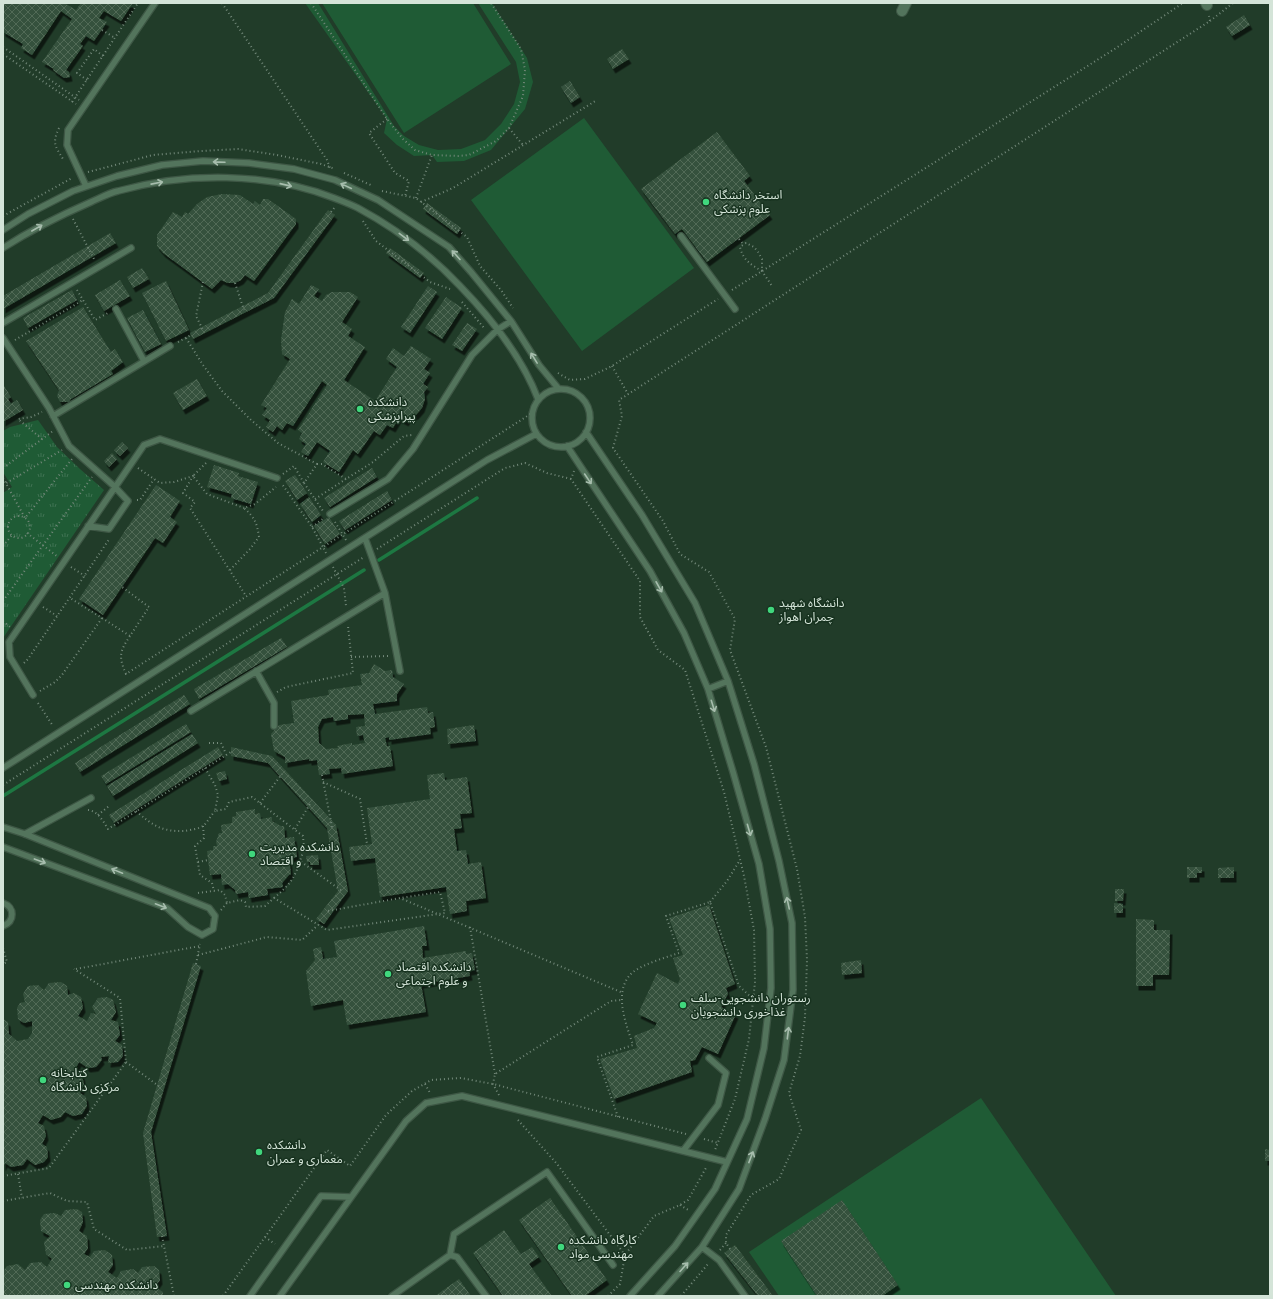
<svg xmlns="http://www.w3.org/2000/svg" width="1273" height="1299" font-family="'Zilla Slab','Noto Sans Arabic',serif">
  <defs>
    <pattern id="grass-tufts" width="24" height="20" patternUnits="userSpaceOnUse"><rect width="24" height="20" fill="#1f5b35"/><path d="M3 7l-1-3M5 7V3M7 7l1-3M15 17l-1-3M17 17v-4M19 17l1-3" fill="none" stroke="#3f7252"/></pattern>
    <pattern id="building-cross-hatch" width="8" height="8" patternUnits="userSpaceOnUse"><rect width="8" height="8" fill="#35513c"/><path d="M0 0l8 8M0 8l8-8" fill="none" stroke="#516a57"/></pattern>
    <filter id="shadow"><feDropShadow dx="2.5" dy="4.5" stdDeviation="0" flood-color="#0009"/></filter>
  </defs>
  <rect width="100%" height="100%" fill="#213c29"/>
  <path fill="url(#grass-tufts)" d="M38 420 57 447 80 469 104 490 3 638V493L12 487 3 472V431L10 427Z"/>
  <path fill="#1f5b35" d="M305 3H318L394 126 404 136 419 145 438 150 461 149 485 140 501 124 514 104 520 82 516 62 478 3H492L527 58 533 82 525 109 491 150 464 161 437 162 432 155 414 156 397 145 384 133 387 119Z
    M322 3H473L511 64 404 133Z
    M584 118 694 268 582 351 471 200Z
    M981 1098 1116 1296H779L749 1252Z"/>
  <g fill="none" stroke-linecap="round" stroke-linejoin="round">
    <path stroke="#1d7842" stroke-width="3.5" d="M379 560 477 498
      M3 796 364 570"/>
  </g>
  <path fill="url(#building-cross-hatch)" fill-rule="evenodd" filter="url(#shadow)" d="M3 3H66V4L76 10 81 3H133L121 21 104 11 99 18 107 22 94 41 86 36 80 44 83 46 66 70 69 72 70 77 64 78 53 70 54 69 42 62 72 19 61 11 32 55 21 48 23 44 3 32Z
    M1244 15 1250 25 1232 36 1226 27Z
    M622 49 629 59 613 69 607 59Z
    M570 81 580 97 571 103 561 87Z
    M717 132 750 176 744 181 770 215 707 262 682 229 675 234 641 189Z
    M222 194 240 195 253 204 255 201 260 205 263 199H268L296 219V224L254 281 245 275 241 280 235 283H228L221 280 212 289 163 253 157 246V235L173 212 182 217 185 212 188 214 197 204 207 197Z
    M427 203 461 228 457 234 423 209Z
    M328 210 335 215 274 298 193 339 190 333 268 293Z
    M110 233 116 243 3 309V296Z
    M390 248 424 273 420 278 386 253Z
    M142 268 149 279 133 288 127 277Z
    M120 280 130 296 104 311 95 295Z
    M166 281 189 330 166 341 142 293Z
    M311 285 319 289 314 296 322 301 326 295 332 292H350L358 297 342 322 352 329 348 336 365 347 344 380 375 401 397 367 386 359 393 348 404 356 411 346 431 359 424 369 430 373 423 384 428 387 424 392 425 399 422 408 416 415 409 417 406 422 399 418 393 428 387 425 380 435 374 431 358 454 353 450 339 472 323 462 330 451 317 442 308 456 301 452 306 444 299 439 302 433 298 430 327 385 322 381 293 426 287 423 282 430 277 426 273 432 266 427 270 420 262 415 267 408 261 405 290 359 282 354 281 340 285 312 292 299 299 304Z
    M428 286 437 292 410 333 401 327Z
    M72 290 77 300 28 328 23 318Z
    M446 297 462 308 442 339 425 328Z
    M83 307 111 352 115 349 123 362 111 371 113 374 71 399 69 402H60L57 396 59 390 26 341Z
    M143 310 161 344 145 352 127 318Z
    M467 323 477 329 462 351 452 345Z
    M197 379 207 396 183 410 173 393Z
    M3 384 11 397 8 399 11 404 17 400 23 410 3 422Z
    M122 442 128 448 120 456 114 450Z
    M112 453 117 459 109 467 104 461Z
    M214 465 239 473 238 476 258 482 251 504 231 498 232 494 207 487Z
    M372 468 377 477 330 507 324 498Z
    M295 475 307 493 297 500 285 481Z
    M156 485 180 501 170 517 177 522 163 543 155 538 103 615 79 599Z
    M387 491 392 500 345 530 339 521Z
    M309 497 321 515 312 522 300 504Z
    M329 517 340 534 325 544 314 526Z
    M281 638 287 647 199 699 194 689Z
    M374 664 385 671 392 670 393 677 404 684 397 694V701L373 704 375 714 427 707 428 713 433 712 435 727 430 728 431 734 389 740V737L385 738 387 746H390L393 766 342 774 341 768 329 769 330 774 319 775 317 760 309 761V759L285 763V757L274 751 271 734 279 725 294 723 291 701 329 695 328 690 362 685 360 674 369 673ZM364 714 365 726 356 727 357 736 363 735 365 743 352 745V743L337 746 338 748 326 749 319 743 318 727 322 719 333 717 334 721 348 719V715Z
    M184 695 190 704 80 772 75 763Z
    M186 724 191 732 106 784 101 776Z
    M474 725 476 741 448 744 447 729Z
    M192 734 198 743 113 796 107 786Z
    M218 747 223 755 114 823 109 815Z
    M231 747 272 756 336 825 348 891 324 924 316 919 338 891 327 828 268 763 231 756Z
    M225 771 227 779 219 781 216 773Z
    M444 773 445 780 467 777 472 813 460 814 462 828 454 829 457 851 466 850 468 864 481 862 486 898 466 901 467 911 450 914 446 887 380 897 375 858 351 861 349 847 372 844 367 808 430 799 427 775Z
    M255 809V814L260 813 261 819 272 817V821L281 826H284L285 838 294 837 297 857 289 858 291 874 289 875 282 883 283 887 267 889 268 895 249 898 248 892 236 894 235 890 228 884 222 885 221 874 210 875 207 851 213 850V846H217L216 842 219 833H222L221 825 232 823V817L236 816V812Z
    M318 855 319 865H310V862H307L306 856Z
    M1187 867H1202V873H1197V878H1187Z
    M1234 867V878H1218V868Z
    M1115 889H1124L1123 901H1115Z
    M1114 903 1123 904V913H1114Z
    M709 905 735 984 726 988 728 994 721 1007 736 1014 718 1054 702 1047 695 1060 690 1061 692 1072 614 1099 600 1059 637 1048 634 1036 654 1028 657 1023 638 1014 657 973 678 984 680 979 673 958 683 955 669 918Z
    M1136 919 1154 920V930H1170L1169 975H1153V986H1136Z
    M424 926 427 946H422L423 958 466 951V954L472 953 475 970 469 971 470 976 421 984 426 1012 347 1025 343 1000 311 1006 306 971 315 960 313 949 321 947 323 959 337 957 334 941Z
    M861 960 862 973 842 975 841 963Z
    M193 963 201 966 151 1132 167 1236 157 1237 143 1133Z
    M61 982 67 986 68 995 74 993 81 997 83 1008 78 1016 87 1021 91 1013 96 1014 92 1007 98 998 107 997 113 1000 116 1012 111 1020 118 1022 120 1035 115 1041 122 1045 123 1056 118 1062 108 1063 109 1056 101 1057 102 1060 96 1067 88 1068 79 1062 75 1070 82 1074 84 1085 80 1093 86 1097 87 1106 82 1114 73 1116 65 1112 61 1117 51 1120 43 1115 38 1123 44 1126 46 1136 42 1144 47 1147 48 1157 44 1162 35 1165 27 1159 23 1165 11 1167 5 1163 3 1167V1019L8 1022 9 1034 17 1041 28 1039 32 1033V1021L24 1023 18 1019 17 1008 20 1003 25 1002 23 994 28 986 38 985 44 990 49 983Z
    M1265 1149 1270 1150V1161H1265Z
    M550 1198 607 1280 585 1296H572L519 1220Z
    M842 1200 898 1285 882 1296H817L781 1241Z
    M77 1209 82 1212 83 1222 79 1231 87 1236 88 1248 84 1254 90 1257 94 1251 105 1250 112 1255 113 1265 108 1272 117 1278 121 1271 133 1269 138 1273 142 1267 154 1266 159 1270 160 1280 155 1287 163 1292V1296H3V1271L7 1266 18 1264 25 1270 30 1263 41 1262 47 1267 52 1259 46 1254 44 1242 50 1236 41 1231 40 1220 44 1214 55 1213 61 1216 65 1210Z
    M504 1230 521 1254 532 1247 539 1257 529 1264 552 1296H503L473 1253Z
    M735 1245 773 1296H758L724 1253Z
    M459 1279 471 1296H435Z"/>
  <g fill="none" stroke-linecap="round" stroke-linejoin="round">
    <defs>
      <path id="lane" d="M86 186 67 145 68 130 155 3
        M3 230 28 214 73 191 117 176 162 165 203 161 249 163 294 169 335 180 378 200 449 247 471 272 511 321 539 365 558 388
        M681 236 735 309
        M3 248C31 230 61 215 91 202 100 198 109 193 118 191 187 172 267 172 334 198 342 201 350 204 358 208 395 228 431 255 460 286 491 318 522 357 538 399
        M116 309 144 361
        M3 323 131 248
        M3 338 49 408 69 446 114 486 128 501 109 529 88 526
        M532 418a29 29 0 1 1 58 0a29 29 0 1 1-58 0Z
        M53 416 170 346
        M586 432 642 515 695 603 728 681 754 764 779 861 792 923 793 990 784 1060 765 1119 739 1189 702 1247 658 1296
        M567 446 650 571 684 633 708 689 733 772 759 864 770 929 771 988 764 1048 747 1119 715 1189 675 1246 630 1296
        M330 514 388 479 413 449 472 355 497 330 511 321
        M385 593 400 671
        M256 671 274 703V726
        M708 689 728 681
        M33 695 10 657 9 642 144 445 160 439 277 478
        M191 711 385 593 365 538
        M3 768 487 460 536 434
        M3 827 25 834 209 908 215 916 213 929 202 935 188 927 167 908 3 847
        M25 834 91 798
        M3 903C15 907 15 921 3 926
        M683 1151 718 1105 726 1073 709 1058
        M702 1247 719 1260 745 1296
        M450 1255 457 1257 486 1296
        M250 1296 321 1196 351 1197
        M280 1296 406 1121 426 1103 462 1096 727 1162
        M392 1296 450 1255 454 1234 547 1172 613 1265"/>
      <path id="street" d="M1206 3 1207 5
        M902 11 906 3"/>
    </defs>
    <use href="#lane" stroke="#3e5745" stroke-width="8"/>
    <use href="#street" stroke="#3e5745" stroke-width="12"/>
    <path stroke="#73897a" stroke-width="2" stroke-dasharray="1 3" stroke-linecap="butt" d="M222 3 327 160 330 168
      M311 3 387 119 403 139 415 150 432 155 458 156 469 155 496 141 509 128 523 96 525 70 521 49 491 3
      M1210 21 1233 3
      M102 30 115 38
      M3 47 79 100
      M3 54 76 104
      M87 80 77 73 94 49 103 56
      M72 102 138 3
      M387 119 369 133 395 173 409 181 405 196
      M59 128C52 143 55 146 63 159
      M509 128 523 145
      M88 172 153 155 201 151 238 149 277 155 321 164 335 169
      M344 173 373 186
      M382 191 416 198 467 237 480 266 501 290 513 308
      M416 198 432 155
      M421 202 453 188 597 100
      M331 212 335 207
      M3 216 72 178
      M73 219 94 259
      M363 221 376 241 430 282 450 289
      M739 239 744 245
      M762 271C751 265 743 260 740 247L746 243 754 247 758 252 762 259V271L772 286
      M203 282 196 316 203 330
      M235 283 244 310
      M77 290 95 320 108 313
      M732 290 1113 50 1183 3
      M462 302 485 329
      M186 338 203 365 222 391 251 420 278 443 317 464 304 483 323 511
      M15 340 83 300
      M178 342 191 335
      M612 366 628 394
      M558 373 570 380 585 379 612 366 718 299
      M42 439 18 419 31 417 42 412
      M206 463 193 476 207 494 244 508
      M317 464H322L346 479 373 462 404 436 412 435
      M3 468 53 431
      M138 468 160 483 174 482 193 476 183 493 195 502 190 508 246 596
      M574 471 571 479 640 581V617L658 650 685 670 724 792 744 876 754 930 755 982 749 1039 735 1099 715 1150
      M283 474 294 466 304 483
      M3 478 25 518 72 459
      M3 485 62 450
      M315 499 346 479
      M137 500H140L154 479
      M8 527a11 11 0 1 1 22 0a11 11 0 1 1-22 0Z
      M335 522 346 540
      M312 527 324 518
      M27 533 58 557
      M3 546 12 535
      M377 549 505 468 525 463 547 473 571 479
      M326 553 323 547 532 413
      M71 567 85 576
      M333 567 344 588 346 606
      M230 570 250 549 259 537C257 523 255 518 244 508L255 504 276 487
      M3 601 92 477
      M43 607 57 616
      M102 618 130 636 149 607 122 587
      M3 621 10 627
      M130 636C120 651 118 656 126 674L323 547 312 527 282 484
      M351 657 388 656
      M24 663 28 659 110 538
      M40 691 55 682 62 675 102 618 70 598
      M277 692 286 687 353 673 348 626
      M38 703 53 726
      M209 743H221L226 754
      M205 768 215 785 218 795 215 811 226 809 229 802 252 797 303 836 304 849 300 861 342 891
      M322 775 332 827
      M323 782 360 799 367 844
      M3 785 364 557
      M260 803 282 774
      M88 810C98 811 103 821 108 829L231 752
      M136 811C152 825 162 832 184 831 190 830 198 829 203 826 207 823 211 815 215 811
      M98 815 109 806
      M203 826 204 838 195 846 200 875 212 883 214 891
      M295 829 310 804
      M198 862 208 860
      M198 893 220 890 225 895 227 903 240 900 245 902 246 907 265 906 274 898 327 930 445 913 440 892 400 898
      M274 898C289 885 294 880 300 861
      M710 902 727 881 740 860
      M221 910 227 903
      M328 911 400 898 623 993
      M470 927 495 1074
      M3 948 7 962 3 964
      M198 955 267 937 302 940 318 925
      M196 964 200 944
      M76 969 200 946
      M126 1062 160 1087
      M425 1084 430 1093
      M499 1095 493 1084 495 1074 611 1001 621 1000
      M618 1117 597 1057 633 1045C626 1024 612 990 633 972 646 963 664 958 679 953L666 916 710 902 739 986 753 999
      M518 1120 557 1164 625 1255
      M704 1139 718 1143
      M18 1174 22 1198
      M3 1176 49 1168 126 1062 120 998 74 969
      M3 1201 50 1193 67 1201 87 1202 94 1229 127 1250 164 1246
      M680 1205 690 1211
      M162 1236 174 1296
      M265 1237 275 1244
      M730 1249 726 1243V1235L751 1195 779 1179 801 1130 789 1093 800 1056 805 1017 807 960 805 917 797 869 766 747 730 650 735 619 709 572 680 554 663 521 613 448 622 416 619 400 1210 21 1209 16
      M720 1250 726 1243
      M223 1296 327 1150 350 1166 386 1115 412 1091 431 1080 461 1078 493 1084 686 1134
      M608 1296 620 1284 625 1255 654 1216 680 1205 688 1200 707 1166
      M681 1296 708 1264"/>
    <use href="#lane" stroke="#53745c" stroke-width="5.5"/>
    <use href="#street" stroke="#53745c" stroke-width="10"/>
  </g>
  <defs><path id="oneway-shaft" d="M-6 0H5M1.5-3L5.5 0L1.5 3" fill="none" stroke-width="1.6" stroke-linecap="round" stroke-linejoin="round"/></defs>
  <g stroke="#a7bdad">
    <use href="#oneway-shaft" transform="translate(219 162) rotate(-178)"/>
    <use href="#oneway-shaft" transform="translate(157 183) rotate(-11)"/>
    <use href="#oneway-shaft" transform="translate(286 185) rotate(13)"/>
    <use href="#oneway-shaft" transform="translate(346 186) rotate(-155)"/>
    <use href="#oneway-shaft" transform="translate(37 228) rotate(-30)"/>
    <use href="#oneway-shaft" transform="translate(404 237) rotate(37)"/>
    <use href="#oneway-shaft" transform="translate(456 255) rotate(-132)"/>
    <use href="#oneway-shaft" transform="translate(534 358) rotate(-122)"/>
    <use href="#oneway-shaft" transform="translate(588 479) rotate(56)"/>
    <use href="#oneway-shaft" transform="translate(659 587) rotate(61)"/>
    <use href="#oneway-shaft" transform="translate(713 706) rotate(73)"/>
    <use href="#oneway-shaft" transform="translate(749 830) rotate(74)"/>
    <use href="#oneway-shaft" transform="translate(40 861) rotate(20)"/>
    <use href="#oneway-shaft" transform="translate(117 871) rotate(-158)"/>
    <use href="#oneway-shaft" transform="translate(788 903) rotate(-102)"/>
    <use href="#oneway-shaft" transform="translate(161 906) rotate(21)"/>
    <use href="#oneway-shaft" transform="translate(788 1033) rotate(-83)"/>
    <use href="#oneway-shaft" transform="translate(751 1157) rotate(-69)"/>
    <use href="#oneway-shaft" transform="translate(684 1267) rotate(-48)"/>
  </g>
  <g fill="#40d77d" stroke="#17321f" stroke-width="1.5">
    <circle cx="706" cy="202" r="4"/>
    <circle cx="360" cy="409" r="4"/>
    <circle cx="771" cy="610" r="4"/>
    <circle cx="252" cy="854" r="4"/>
    <circle cx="388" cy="974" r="4"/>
    <circle cx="683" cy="1005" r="4"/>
    <circle cx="43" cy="1080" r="4"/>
    <circle cx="259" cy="1152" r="4"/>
    <circle cx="561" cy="1247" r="4"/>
    <circle cx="67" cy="1285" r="4"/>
  </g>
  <g text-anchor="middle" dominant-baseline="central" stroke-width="3" stroke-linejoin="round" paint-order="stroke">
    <g font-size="12" fill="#d4e4d8" stroke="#17321f" text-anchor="start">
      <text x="714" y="195">استخر دانشگاه<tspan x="714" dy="14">علوم پزشکی</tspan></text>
      <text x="368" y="402">دانشکده<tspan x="368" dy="14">پیراپزشکی</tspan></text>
      <text x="779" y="603">دانشگاه شهید<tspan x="779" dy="14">چمران اهواز</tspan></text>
      <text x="260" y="847">دانشکده مدیریت<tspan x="260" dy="14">و اقتصاد</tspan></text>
      <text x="396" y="967">دانشکده اقتصاد<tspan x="396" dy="14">و علوم اجتماعی</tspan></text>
      <text x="691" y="998">رستوران دانشجویی-سلف<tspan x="691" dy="14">غذاخوری دانشجویان</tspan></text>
      <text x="51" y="1073">کتابخانه<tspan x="51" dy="14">مرکزی دانشگاه</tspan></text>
      <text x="267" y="1145">دانشکده<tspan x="267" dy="14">معماری و عمران</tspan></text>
      <text x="569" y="1240">کارگاه دانشکده<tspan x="569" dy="14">مهندسی مواد</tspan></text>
      <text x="75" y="1285">دانشکده مهندسی</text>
    </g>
  </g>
  <rect width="1273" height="1299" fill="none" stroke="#d4e4d8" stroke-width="8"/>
</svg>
